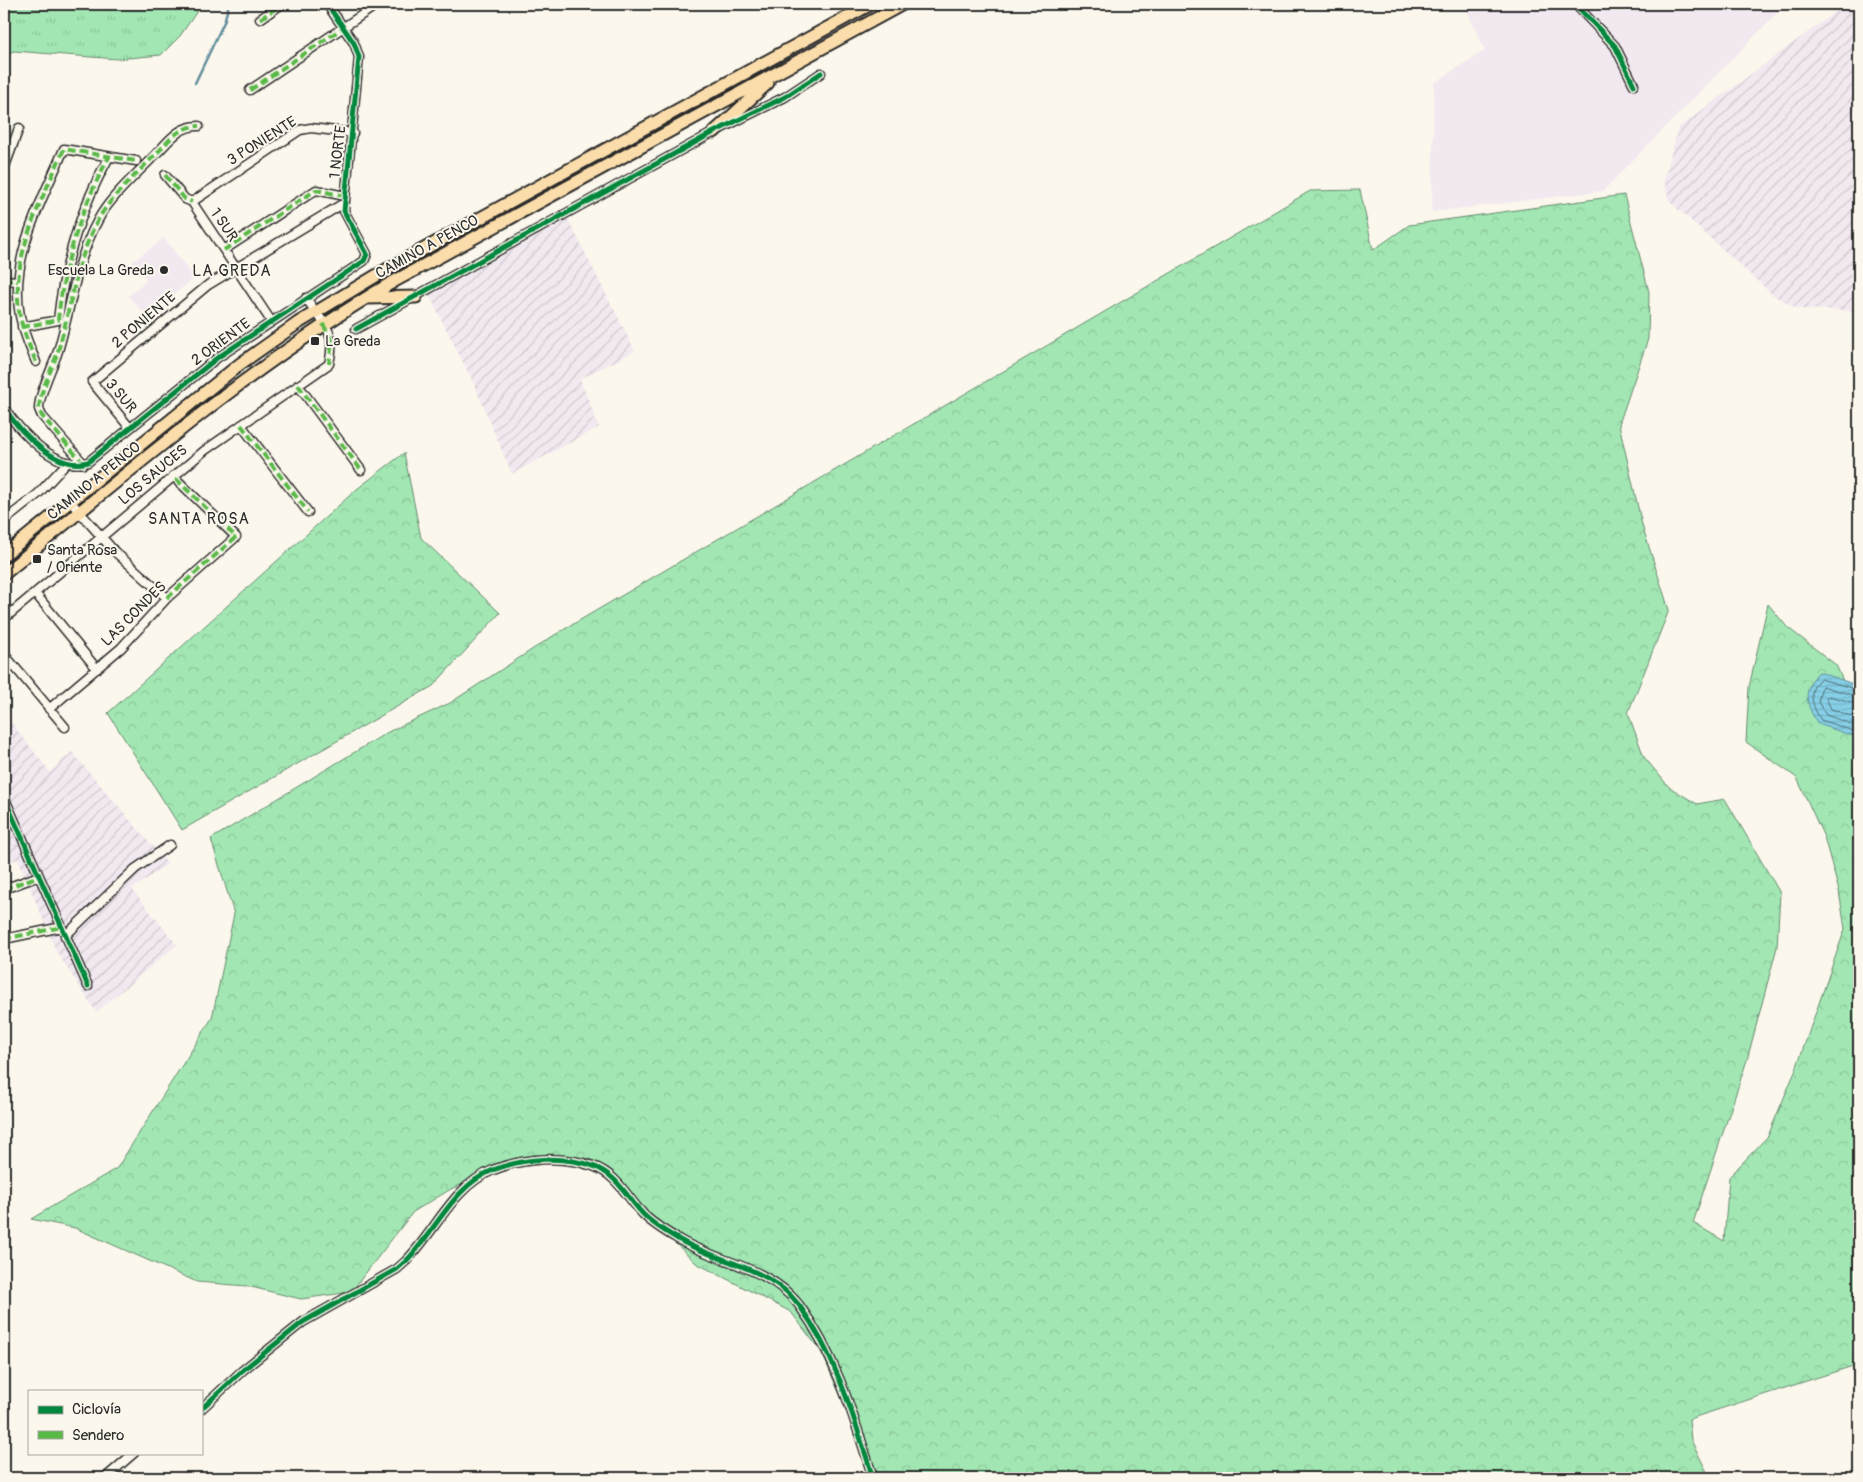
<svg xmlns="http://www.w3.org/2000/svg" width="1863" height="1482" font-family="Pangolin,sans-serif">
  <defs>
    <pattern id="industrial-furrows" width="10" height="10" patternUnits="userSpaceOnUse" patternTransform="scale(1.25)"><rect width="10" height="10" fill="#f2e9f0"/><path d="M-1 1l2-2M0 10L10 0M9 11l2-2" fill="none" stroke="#d0c8ce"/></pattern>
    <pattern id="grass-tufts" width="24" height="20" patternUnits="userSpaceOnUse" patternTransform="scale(1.25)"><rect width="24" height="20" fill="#a2e7b3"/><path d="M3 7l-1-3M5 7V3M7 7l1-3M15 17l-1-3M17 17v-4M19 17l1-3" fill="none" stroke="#8cc69a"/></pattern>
    <pattern id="forest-crowns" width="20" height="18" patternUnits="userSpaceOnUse" patternTransform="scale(1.25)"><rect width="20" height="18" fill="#a2e7b3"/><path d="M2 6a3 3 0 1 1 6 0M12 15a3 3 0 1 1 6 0" fill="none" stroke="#8cc69a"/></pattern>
    <pattern id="water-rules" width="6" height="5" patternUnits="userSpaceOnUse" patternTransform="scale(1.25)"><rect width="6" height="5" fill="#86d0e7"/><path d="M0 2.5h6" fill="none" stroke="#74b3c6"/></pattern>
  </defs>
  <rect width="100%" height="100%" fill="#fbf7ec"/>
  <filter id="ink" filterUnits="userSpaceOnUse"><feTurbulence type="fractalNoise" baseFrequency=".02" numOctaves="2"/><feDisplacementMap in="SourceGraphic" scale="10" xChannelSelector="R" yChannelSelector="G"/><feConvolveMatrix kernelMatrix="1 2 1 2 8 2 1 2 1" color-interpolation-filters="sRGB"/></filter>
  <g filter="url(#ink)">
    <path fill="#f2e9f0" d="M1464 4H1786L1603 191 1432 212 1434 83 1485 50Z
      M164 238 195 278 146 316 128 296 147 280 132 262Z"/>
    <path fill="url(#industrial-furrows)" d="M1843 4H1859V311L1798 309 1773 295 1669 201 1664 180 1678 128 1826 19Z
      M568 219 635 351 580 379 599 427 512 474 473 382 429 295Z
      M4 713 50 772 72 752 168 864 132 889 177 945 96 1012 56 951 18 859 4 864Z"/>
    <path fill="url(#grass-tufts)" stroke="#66896f" d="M4 4H202L180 36 161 55 117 59 14 51 4 55Z"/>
    <path fill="url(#forest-crowns)" stroke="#66896f" d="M1360 190 1373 250 1409 225 1624 195 1649 292 1648 339 1619 424 1642 525 1669 610 1628 713 1644 757 1669 787 1697 804 1725 799 1780 893 1777 947 1747 1060 1693 1223 1724 1241 1729 1177 1768 1136 1796 1069 1845 929 1839 891 1824 837 1797 778 1746 742 1749 687 1768 604 1787 627 1836 665 1850 697 1859 703V1364L1689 1419 1691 1440 1710 1478H880L862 1446 822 1353 791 1312 696 1263 601 1172 578 1162H528L494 1170 451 1189 413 1212 351 1292 301 1299 247 1286 197 1282 75 1228 31 1219 117 1168 212 1018 234 914 211 839 388 732 450 703 553 636 1310 191Z
      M404 453 421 538 500 613 433 686 182 830 108 713 357 489Z"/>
    <path fill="url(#water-rules)" stroke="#628e9c" d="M1819 672 1859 686V738L1818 724C1806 705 1801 690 1819 672Z"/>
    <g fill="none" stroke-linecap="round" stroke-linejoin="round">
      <path stroke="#4f6d76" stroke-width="1" d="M1859 690 1820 679C1806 690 1813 708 1821 720L1859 733
        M1859 697 1822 686 1818 702 1826 715 1859 727
        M1859 704 1829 696 1826 698 1831 709 1859 719"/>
      <path stroke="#628e9c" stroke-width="2.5" d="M195 83 224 22 229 4"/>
      <defs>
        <path id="minor" d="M1575 4 1615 46 1634 85
          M260 19 282 4
          M250 90 378 4
          M4 169 19 128
          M165 175 185 199 192 202 271 321
          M192 202 300 130 311 128 353 133
          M224 250 316 190 345 196
          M4 280 18 281
          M22 327 58 320C64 262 81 208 109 157
          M356 329 714 132 785 97 821 73
          M36 362C30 347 23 332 20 316 9 257 42 201 64 149L136 161
          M298 385 361 470
          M4 408C20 431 56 472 88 462L217 358 364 261 367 254 344 211 359 57 354 43 327 4
          M241 425 308 512
          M130 428 92 382 208 285 344 203
          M84 464 42 416 39 409C39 393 53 367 58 351 71 308 76 260 98 220 110 197 138 173 156 154 169 141 178 126 199 126
          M70 501 114 551 167 598
          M4 521 38 494 67 463
          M35 593 97 669
          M4 619 204 451 329 364C337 331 324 325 306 298
          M4 654 65 727
          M49 709 121 648 167 598 236 537 173 476
          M4 797 88 986
          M4 889 39 876
          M65 936 135 869 170 845
          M4 939 62 927
          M201 1409 243 1370 303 1322 397 1269 406 1261C436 1231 452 1187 493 1170 524 1158 562 1155 593 1166 618 1175 627 1198 644 1215 654 1225 666 1232 678 1239 718 1263 769 1266 799 1305 837 1357 854 1418 873 1478
          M105 1478 134 1453"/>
        <path id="highway" d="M714 132 768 83
          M367 298 416 297
          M4 555 240 364 298 323 384 271 871 4
          M4 574C130 471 252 364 393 282L903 4"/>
      </defs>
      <use href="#minor" stroke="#2b2b2b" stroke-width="11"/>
      <use href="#highway" stroke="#2b2b2b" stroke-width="15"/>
      <use href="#minor" stroke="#fbf7ec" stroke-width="8"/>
      <use href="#highway" stroke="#fbddab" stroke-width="11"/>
      <path stroke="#58b947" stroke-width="4" stroke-dasharray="8 4" stroke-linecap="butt" d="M260 19 282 4
        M250 90 344 27
        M165 175 185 199 192 202
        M224 250 316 190 345 196
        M4 280 18 281
        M323 324 332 341 329 364
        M22 327 58 320C64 262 81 208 109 157
        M36 362C30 347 23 332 20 316 9 257 42 201 64 149L136 161
        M298 385 361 470
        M241 425 308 512
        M84 464 42 416 39 409C39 393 53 367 58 351 71 308 76 260 98 220 110 197 138 173 156 154 169 141 178 126 199 126
        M167 598 236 537 173 476
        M4 889 39 876
        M4 939 62 927"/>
      <defs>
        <path id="cycleway" d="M1575 4 1615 46 1634 85
          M356 329 714 132 785 97 821 73
          M4 408C20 431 56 472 88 462L217 358 364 261 367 254 344 211 359 57 354 43 327 4
          M4 797 88 986
          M201 1409 243 1370 303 1322 397 1269 406 1261C436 1231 452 1187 493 1170 524 1158 562 1155 593 1166 618 1175 627 1198 644 1215 654 1225 666 1232 678 1239 718 1263 769 1266 799 1305 837 1357 854 1418 873 1478"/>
      </defs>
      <use href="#cycleway" stroke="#fbf7ec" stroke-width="8"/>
      <use href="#cycleway" stroke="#00873e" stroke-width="5"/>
    </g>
  </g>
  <g fill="#2b2b2b" stroke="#fbf7ec" stroke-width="2">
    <circle cx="164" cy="270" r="5"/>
    <rect x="310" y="336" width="10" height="10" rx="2.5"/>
    <rect x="32" y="554" width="10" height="10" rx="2.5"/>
  </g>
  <g text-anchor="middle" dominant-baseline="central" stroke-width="4" stroke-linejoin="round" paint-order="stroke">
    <g font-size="15" fill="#2b2b2b" stroke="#fbf7ec">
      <text transform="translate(262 141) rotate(-32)">3 PONIENTE</text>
      <text transform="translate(338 152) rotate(-83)">1 NORTE</text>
      <text transform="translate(224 225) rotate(56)">1 SUR</text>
      <text transform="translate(427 247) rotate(-29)">CAMINO A PENCO</text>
      <text transform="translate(144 320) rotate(-40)">2 PONIENTE</text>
      <text transform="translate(221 342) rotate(-36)">2 ORIENTE</text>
      <text transform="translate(121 396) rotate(50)">3 SUR</text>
      <text transform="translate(153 475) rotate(-40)">LOS SAUCES</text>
      <text transform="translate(94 481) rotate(-39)">CAMINO A PENCO</text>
      <text transform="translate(134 614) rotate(-45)">LAS CONDES</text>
    </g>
    <g font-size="15" fill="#2b2b2b" stroke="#fbf7ec" text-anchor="start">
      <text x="154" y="270" text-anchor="end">Escuela La Greda</text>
      <text x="325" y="341">La Greda</text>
      <text x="47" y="550">Santa Rosa<tspan x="47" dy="17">/ Oriente</tspan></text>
    </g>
    <g font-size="16" letter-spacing="1" fill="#2b2b2b" stroke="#fbf7ec">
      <text x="232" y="271">LA GREDA</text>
      <text x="199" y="519">SANTA ROSA</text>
    </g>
  </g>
  <rect width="1863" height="1482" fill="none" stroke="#fbf7ec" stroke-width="20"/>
  <rect x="10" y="10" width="1843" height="1462" fill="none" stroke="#2b2b2b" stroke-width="2" filter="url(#ink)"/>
  <rect x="28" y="1390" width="175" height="65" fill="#fbf7ec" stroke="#a8a59f"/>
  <rect x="38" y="1406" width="25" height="8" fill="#00873e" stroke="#a8a59f"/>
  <text x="72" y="1414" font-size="15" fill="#2b2b2b">Ciclovía</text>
  <rect x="38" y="1431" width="25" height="8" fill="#58b947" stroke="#a8a59f"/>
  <text x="72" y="1440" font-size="15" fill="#2b2b2b">Sendero</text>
</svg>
